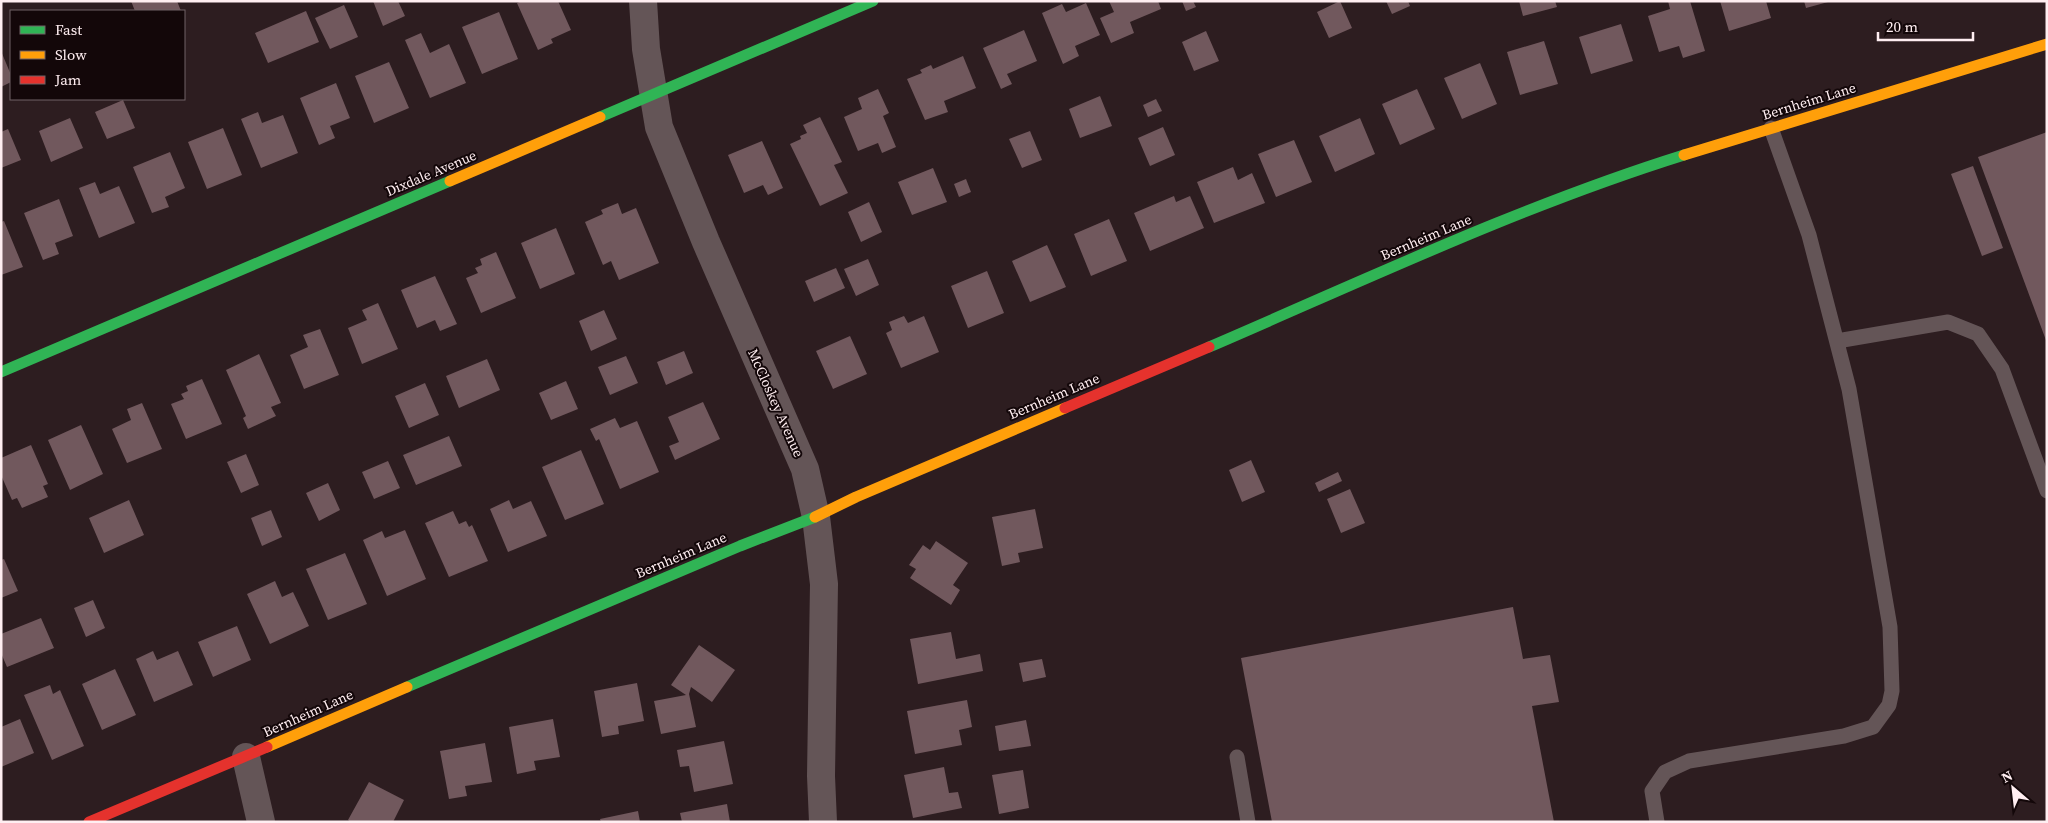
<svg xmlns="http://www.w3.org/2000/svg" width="2048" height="823" font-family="'Source Serif 4',serif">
  <rect width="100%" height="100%" fill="#2d1d20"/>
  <path fill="#71585d" d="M131 1H177L181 11H135Z
    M373 1H398L405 16 383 26Z
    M522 1H558L571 30 551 39 553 43 538 50 517 3Z
    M1109 1H1158L1161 9 1130 22 1134 33 1111 43 1100 18 1114 12Z
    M1182 1H1193L1196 7 1186 11Z
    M1340 1 1352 28 1329 38 1317 12Z
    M1386 1H1408L1410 6 1392 14Z
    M1519 1H1555L1557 7 1523 16Z
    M1668 1H1690L1705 51 1683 58 1679 46 1659 52 1648 16 1670 9Z
    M1720 1H1766L1771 18 1729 31Z
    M1804 1H1828V2L1806 8Z
    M1086 3 1100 35 1075 46 1079 56 1063 64 1042 13 1062 4 1066 12Z
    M344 5 358 37 330 49 315 18Z
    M306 11 319 42 268 63 255 33Z
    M499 12 518 59 482 74 462 27Z
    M1621 24 1633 61 1591 74 1579 37Z
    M1024 30 1037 61 1007 74 1012 84 1001 89 983 48Z
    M1206 31 1219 61 1194 71 1182 42Z
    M421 33 430 53 449 44 466 83 430 98 405 40Z
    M1544 41 1558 84 1520 95 1507 52Z
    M1 51 11 75V82L1 87Z
    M963 56 976 88 944 101 948 112 925 120 907 79 922 73 920 70 931 65 933 69Z
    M389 62 409 108 374 123 355 76Z
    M1480 63 1497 104 1462 119 1444 78Z
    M336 83 350 118 330 126 335 138 319 145 300 98Z
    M878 89 889 113 883 116 896 147 882 153 878 143 858 151 844 117 862 109 858 98Z
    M1417 89 1435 129 1400 145 1382 104Z
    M1100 96 1112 126 1080 138 1069 109Z
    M1156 99 1162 111 1148 117 1143 105Z
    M123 100 135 128 107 139 95 112Z
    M258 112 262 123 283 115 298 153 261 168 241 119Z
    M820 117 842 162 834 165 848 193 820 206 790 144 801 139 800 136 807 133 803 125Z
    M70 118 83 148 51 162 39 131Z
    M1360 118 1375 154 1335 172 1319 136Z
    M1163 127 1175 155 1150 166 1138 138Z
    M223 128 242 175 207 189 188 142Z
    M8 129 21 160 1 168V132Z
    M1030 131 1042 160 1022 168 1009 139Z
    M2047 132V343L1978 157Z
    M1294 140 1312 182 1276 197 1258 154Z
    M762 141 783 188 768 195 763 185 744 193 728 155Z
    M170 152 185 188 165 197 169 207 152 213 133 167Z
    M1973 166 2003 248 1982 256 1951 174Z
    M1233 167 1238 180 1252 173 1265 203 1214 223 1197 182Z
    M933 168 947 202 912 215 898 182Z
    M966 179 971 192 959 197 954 184Z
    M95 182 100 194 119 186 135 223 99 238 79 188Z
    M1174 196 1176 202 1190 196 1204 228 1150 251 1134 213Z
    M59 199 73 236 55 243 59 254 43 260 24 213Z
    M869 202 882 232 861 242 848 212Z
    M618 203 622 214 636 208 659 263 619 280 611 261 603 265 585 222 603 214 601 210Z
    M1109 219 1127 261 1091 276 1074 234Z
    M4 221 23 267 1 275V222Z
    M556 228 575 274 540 289 521 243Z
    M1047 245 1066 287 1030 302 1012 261Z
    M496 252 516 298 481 313 466 278 478 273 475 268 482 265 480 259Z
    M868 259 879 285 856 296 844 269Z
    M836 268 845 288 814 302 805 281Z
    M987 271 1004 313 968 328 951 286Z
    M435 276 457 324 440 331 435 320 417 328 401 290Z
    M378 303 398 349 362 364 348 328 367 320 362 310Z
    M604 310 617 339 591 351 579 321Z
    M904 316 908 323 924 316 939 352 901 368 886 333 892 330 889 322Z
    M320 329 339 375 304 389 290 355 308 347 303 335Z
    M850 336 867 374 833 389 816 351Z
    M684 351 693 373 666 385 657 362Z
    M259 354 281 403 271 407 276 416 248 429 243 418 246 416 226 370Z
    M626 356 638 383 610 395 598 367Z
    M487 359 500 390 459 408 446 376Z
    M202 379 222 424 186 439 171 404 184 399 181 394 188 391 186 386Z
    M566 381 578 409 551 420 539 393Z
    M425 383 439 415 409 428 395 396Z
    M703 402 720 439 675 460 669 446 679 442 668 417Z
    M142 403 162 449 127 463 112 429 131 420 127 409Z
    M615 418 620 428 637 421 659 472 620 489 599 439 596 441 590 429Z
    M81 425 103 474 70 490 48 440Z
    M449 436 462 466 416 485 403 455Z
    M31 445 48 484 43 486 48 497 22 508 17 498 12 500 1 475V458Z
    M581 450 604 504 565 520 542 467Z
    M246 454 259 485 241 493 227 462Z
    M1251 460 1265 492 1242 502 1229 470Z
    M388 461 400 488 374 499 362 472Z
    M1338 472 1342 481 1319 492 1315 483Z
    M328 483 340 510 319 521 306 493Z
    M1350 489 1365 523 1341 533 1327 499Z
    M129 500 144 535 104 553 89 518Z
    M509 500 513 509 531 501 547 536 508 552 490 509Z
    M1035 509 1043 548 1018 553 1020 562 1002 566 992 517Z
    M271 510 282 537 262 546 251 518Z
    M453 511 459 524 466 521 469 527 472 525 488 561 449 577 425 523Z
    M405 530 426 579 387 596 363 540 382 531 385 538Z
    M936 541 968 563 953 585 960 590 951 605 910 578 916 569 909 565 923 545 930 550Z
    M345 553 367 604 328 620 306 569Z
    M4 559 18 591 1 598V560Z
    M275 581 282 597 293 592 309 626 270 644 247 594Z
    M93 600 105 628 86 637 74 608Z
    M1513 607 1523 659 1550 655 1559 702 1532 706 1554 822H1272L1241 658Z
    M41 618 54 648 7 667 1 653V634Z
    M237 626 251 660 213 677 198 642Z
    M951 632 956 659 980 654 983 671 918 684 910 639Z
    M699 645 735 670 712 702 691 687 689 694 696 727 661 734 654 701 686 695 671 685Z
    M153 651 157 660 178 651 193 685 154 702 136 659Z
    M1042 659 1046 677 1023 682 1019 663Z
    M115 669 136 715 102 730 82 684Z
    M637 683 644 721 618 726 619 734 602 737 594 691Z
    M50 685 53 694 60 690 84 746 52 760 24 695Z
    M967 700 972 727 959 730 962 745 915 754 907 711Z
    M20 719 34 753 1 767V727Z
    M553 719 560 757 534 761 536 770 517 774 509 727Z
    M1026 720 1031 746 999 751 995 726Z
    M724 741 733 784 694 792 689 766 680 767 677 750Z
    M485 743 492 782 465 786 467 796 449 799 440 751Z
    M944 767 949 793 958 792 962 808 913 818 904 775Z
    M1023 770 1029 808 999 814 992 775Z
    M369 782 404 800 393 822H351L348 820Z
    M727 804 730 822H682L680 813Z
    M638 811 640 822H601L600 819Z"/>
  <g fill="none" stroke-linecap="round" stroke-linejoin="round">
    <path stroke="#645557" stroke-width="15" d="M1837 341 1948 322 1978 334 2002 369 2047 491
      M1237 757 1248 822
      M1657 822 1652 791 1665 772 1689 761 1844 736 1873 727 1889 705 1892 691 1890 627 1849 389 1809 235 1771 128"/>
    <path stroke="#645557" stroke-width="28" d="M643 1 646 49 659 127 706 242 805 469 816 517 824 584 821 776 823 822
      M246 757 261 822"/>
    <path stroke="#30b455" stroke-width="11" d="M600 117 873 1
      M1209 347C1365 280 1521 206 1684 155
      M1 372 450 181
      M407 687 740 546 815 517"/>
    <path stroke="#ff9f0a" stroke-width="11" d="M1684 155 2047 44
      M450 181 600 117
      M815 517 856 497 1065 408
      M267 747 407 687"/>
    <path stroke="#e5322d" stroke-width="11" d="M1065 408 1209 347
      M89 822 267 747"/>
  </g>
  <g text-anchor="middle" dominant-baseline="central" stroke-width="4" stroke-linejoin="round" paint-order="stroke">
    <g font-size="14" fill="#ffeef1" stroke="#130709">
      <text transform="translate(1809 101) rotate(-17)">Bernheim Lane</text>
      <text transform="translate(431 173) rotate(-23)">Dixdale Avenue</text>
      <text transform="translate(1426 237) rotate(-23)">Bernheim Lane</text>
      <text transform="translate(1054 396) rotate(-23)">Bernheim Lane</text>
      <text transform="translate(776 403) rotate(66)">McCloskey Avenue</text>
      <text transform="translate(681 555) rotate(-23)">Bernheim Lane</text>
      <text transform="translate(308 713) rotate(-24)">Bernheim Lane</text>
    </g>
  </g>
  <rect width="2048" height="823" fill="none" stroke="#ffeef1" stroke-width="5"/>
  <rect x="10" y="10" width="175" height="90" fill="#130709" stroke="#716366"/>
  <rect x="20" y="26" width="25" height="8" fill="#30b455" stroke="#716366"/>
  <text x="55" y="35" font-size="15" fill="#ffeef1">Fast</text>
  <rect x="20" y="51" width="25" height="8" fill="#ff9f0a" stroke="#716366"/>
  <text x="55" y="60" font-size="15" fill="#ffeef1">Slow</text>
  <rect x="20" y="76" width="25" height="8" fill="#e5322d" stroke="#716366"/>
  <text x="55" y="85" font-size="15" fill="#ffeef1">Jam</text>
  <g transform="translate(2013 788) rotate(332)" stroke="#130709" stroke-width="4" paint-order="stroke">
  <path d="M0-4L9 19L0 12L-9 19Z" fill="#ffeef1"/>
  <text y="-8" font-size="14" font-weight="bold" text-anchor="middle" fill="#ffeef1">N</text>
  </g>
  <path d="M1878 32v8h95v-8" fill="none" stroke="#ffeef1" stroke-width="2.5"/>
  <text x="1886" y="32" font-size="15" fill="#ffeef1" stroke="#130709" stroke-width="4" paint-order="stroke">20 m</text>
</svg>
